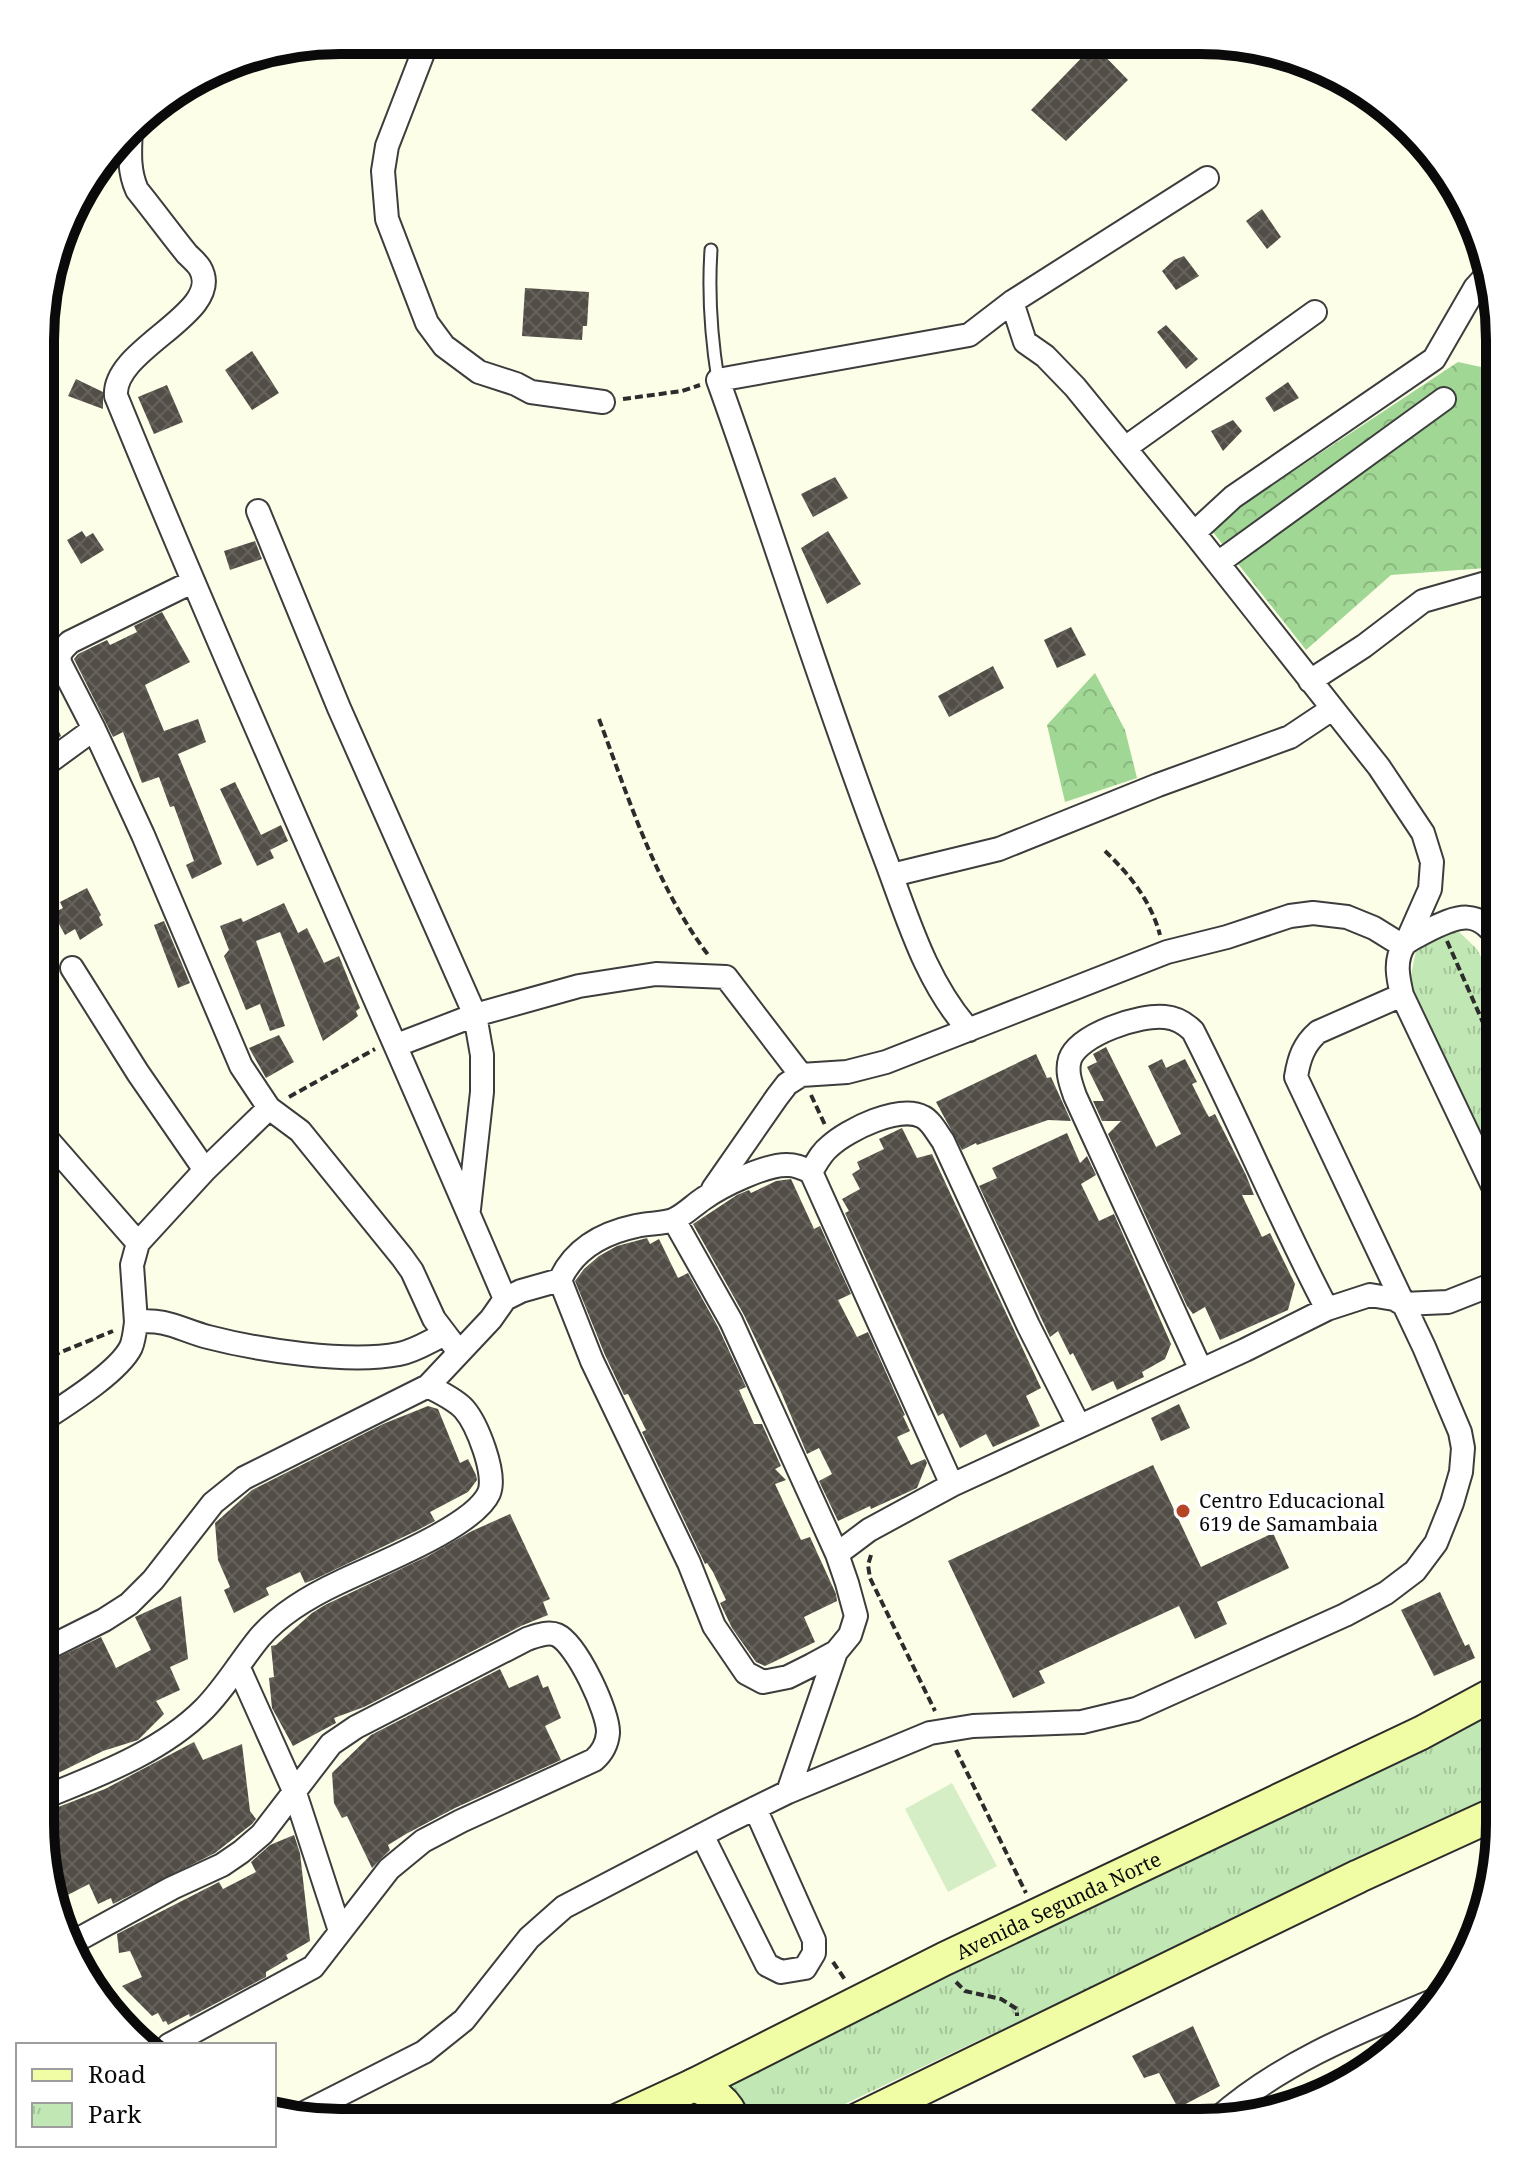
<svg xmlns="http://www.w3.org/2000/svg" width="1540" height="2163" font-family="'Noto Serif',serif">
  <defs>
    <pattern id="forest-crowns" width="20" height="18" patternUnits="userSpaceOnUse" patternTransform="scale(2)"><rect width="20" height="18" fill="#a1d794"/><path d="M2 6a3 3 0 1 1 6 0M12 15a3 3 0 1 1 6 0" fill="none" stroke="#89b77e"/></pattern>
    <pattern id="park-tufts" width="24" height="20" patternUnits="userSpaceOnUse" patternTransform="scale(2)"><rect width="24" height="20" fill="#c1e7b4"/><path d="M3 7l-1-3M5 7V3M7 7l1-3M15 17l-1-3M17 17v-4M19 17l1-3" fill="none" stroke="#a4c599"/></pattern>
    <pattern id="building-cross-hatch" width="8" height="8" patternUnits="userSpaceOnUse" patternTransform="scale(2)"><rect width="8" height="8" fill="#524e47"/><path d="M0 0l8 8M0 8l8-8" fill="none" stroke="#66635d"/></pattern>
  </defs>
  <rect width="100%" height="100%" fill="#fdfee8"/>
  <path fill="url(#forest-crowns)" d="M1458 362 1495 370 1500 377V567L1391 575 1306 650 1209 527Z
    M1095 673 1125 730 1137 778 1065 802 1047 725Z"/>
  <path fill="url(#park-tufts)" d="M1457 930 1477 949 1500 995V1174L1409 985 1417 946Z
    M1499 1700V1793L807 2122H744L739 2098 721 2077Z"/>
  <path fill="#d6eec5" d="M952 1783 997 1866 948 1892 905 1809Z"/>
  <path fill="url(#building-cross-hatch)" d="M1094 45 1128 80 1066 141 1031 110Z
    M1262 209 1281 237 1267 249 1246 221Z
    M1184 256 1199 276 1176 290 1162 271 1174 260Z
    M525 288 589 292 587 326H583L582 340 522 336Z
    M1166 325 1198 359 1186 369 1157 332Z
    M252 351 279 393 252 410 225 370Z
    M76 379 103 392V409L68 396Z
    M1288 382 1299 398 1274 412 1265 398Z
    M167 385 183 422 154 434 138 397Z
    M1233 420 1242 431 1223 451 1211 431Z
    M835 477 848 498 813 517 801 494Z
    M82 531 86 537 93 533 104 550 81 564 67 540Z
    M828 531 861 584 827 604 801 548Z
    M255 541 262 559 230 570 224 551Z
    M162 612 190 662 145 685 164 731 198 719 206 742 178 754 222 864 192 879 186 865 194 861 174 806 170 807 159 777 142 783 123 732 113 737 74 659 78 654 107 640 110 645 137 632 134 626Z
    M1071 627 1086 655 1057 668 1044 640Z
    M993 666 1004 688 949 717 938 696Z
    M42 691 61 736 43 749 42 747Z
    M235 782 261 835 281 825 288 841 270 850 274 858 257 866 220 789Z
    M87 888 101 915 99 917 103 925 80 940 75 929 65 935 53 913 63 908 60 902Z
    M284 903 298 933 307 928 324 963 339 956 360 1008 356 1011 358 1016 353 1020 323 1041 280 932 256 941 285 1026 270 1031 260 1004 246 1010 224 956 229 950 220 926 241 918 243 922Z
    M164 921 190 983 178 988 154 925Z
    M279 1035 294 1062 266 1078 249 1048Z
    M1106 1047 1156 1147 1181 1134 1148 1066 1162 1059 1166 1068 1185 1059 1197 1082 1192 1084 1206 1112 1209 1117 1215 1114 1246 1175 1254 1195H1242L1262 1237 1270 1233 1295 1284 1288 1310 1220 1340 1205 1307 1193 1314 1187 1306 1108 1134 1121 1121H1102L1093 1101H1104L1087 1067 1097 1062 1093 1054Z
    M1036 1054 1047 1078 1051 1077 1071 1121 1048 1120 977 1145 976 1143 962 1150 936 1102Z
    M902 1128 917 1158 932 1154 1041 1388 1026 1396 1040 1426 993 1447 986 1434 960 1448 943 1413 938 1416 845 1213 849 1211 842 1199 860 1189 852 1174 860 1169 857 1162 884 1149 879 1139Z
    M1067 1133 1080 1163 1087 1156 1096 1175 1081 1184 1099 1221 1114 1214 1171 1344 1165 1359 1142 1372 1144 1377 1117 1390 1113 1381 1092 1391 1073 1353 1070 1355 1058 1331 1050 1337 979 1186 997 1178 992 1168Z
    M791 1179 814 1229 820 1226 851 1294 838 1300 857 1337 868 1332 905 1415 903 1416 910 1431 897 1437 911 1465 925 1459 927 1463 917 1488 871 1509 870 1506 838 1521 819 1481 832 1474 819 1448 807 1454 781 1392 744 1315 693 1224 737 1195 749 1190 751 1193 776 1181Z
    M647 1238 650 1244 659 1239 678 1278 688 1273 718 1327 746 1387 739 1390 754 1424H762L781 1466 775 1469 786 1480 775 1484 801 1540 810 1537 836 1594 837 1601 804 1617 815 1642 765 1666 756 1662 732 1628 720 1603 726 1600 713 1572 707 1563 705 1564 642 1432 646 1430 628 1394 624 1395 605 1355 575 1281 584 1269 599 1256 617 1246Z
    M1179 1404 1190 1428 1161 1441 1151 1418Z
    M428 1406 438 1409 460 1463 468 1459 476 1475 477 1480 468 1492 430 1512 435 1521 416 1531 313 1580 305 1583 300 1572 266 1588 269 1595 234 1613 224 1590 230 1587 218 1560 215 1523 252 1490 383 1424Z
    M1153 1465 1201 1567 1273 1533 1289 1568 1217 1602 1227 1624 1195 1639 1179 1606 1039 1671 1045 1683 1013 1698 948 1561Z
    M510 1514 550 1599 543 1602 548 1615 521 1626 364 1707 334 1718 336 1723 293 1746 272 1708 269 1678 274 1677 271 1646 276 1645 312 1613 325 1605 428 1556 472 1531Z
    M1440 1592 1465 1646 1469 1644 1475 1658 1434 1676 1401 1610Z
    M181 1596 188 1659 170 1667 180 1690 156 1701 164 1714 138 1740 103 1751 40 1782V1666L101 1637 116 1668 151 1650 135 1617Z
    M500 1669 509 1688 538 1675 543 1688 548 1686 561 1718 545 1726 561 1760 455 1808 406 1834 388 1845 390 1850 372 1868 347 1816 342 1818 334 1803 332 1773 371 1735Z
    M194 1742 203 1760 242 1744 250 1811 256 1819 252 1824 215 1853 113 1904 111 1898 98 1904 89 1884 58 1900 40 1814 105 1789Z
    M294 1835 300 1853 310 1941 286 1955 288 1959 266 1972V1977L190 2017 189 2014 168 2025 166 2021 163 2022 158 2013 152 2016 122 1986 142 1977 130 1951 119 1953 117 1934 219 1882 223 1889 256 1872 251 1862 270 1845Z
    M1193 2026 1220 2086 1178 2108 1159 2073 1144 2078 1132 2056Z"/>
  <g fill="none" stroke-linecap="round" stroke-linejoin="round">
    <defs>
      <path id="lane" d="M711 250C708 295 711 336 718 380"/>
      <path id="street" d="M428 40 387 146 383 171 387 219 427 323 444 346 479 372 516 384 531 392 603 402
        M131 128C130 150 128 170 137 190 154 211 170 233 187 254 191 258 197 263 200 268 226 313 112 348 116 396 240 700 377 998 505 1299
        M1012 302 1025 342 1045 356 1075 387 1194 533 1379 767 1423 833 1432 862 1430 889 1407 941
        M1125 448 1315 312
        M258 511 339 708 475 1015 482 1055V1092L469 1209
        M1194 533 1233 497 1434 359 1475 288 1485 277
        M1218 563 1444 399
        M192 582 70 642C62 650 57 654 61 665L94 729 143 835 241 1066 269 1108 300 1131 402 1257 412 1271 434 1319 459 1352
        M1310 681 1364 646 1423 601 1500 579
        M42 767 94 729
        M892 875 999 849 1158 785 1290 737 1332 709
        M72 968 138 1073 205 1170
        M969 1030C924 980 906 912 882 850 823 695 774 536 718 380L969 335 1012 302 1207 178
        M397 1045 475 1015 579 986 656 974 726 977 801 1075
        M41 1132 138 1243
        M713 1189 777 1097 787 1084 801 1075 847 1072 886 1062 1167 952 1227 937 1290 916 1313 913 1347 917 1374 928 1403 946
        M1500 1201 1402 995C1398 978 1394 961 1404 945 1409 939 1418 936 1425 932 1458 915 1479 907 1500 943
        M674 1220 731 1321 837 1554 847 1583 856 1616 850 1635 836 1652 812 1665 788 1677 763 1682 746 1673 714 1626 689 1563 592 1361 560 1280C574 1249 603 1233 636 1226 648 1223 662 1224 673 1220 683 1216 694 1205 703 1199 721 1186 766 1164 788 1165 796 1165 803 1168 811 1172
        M136 1322 132 1265 138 1243 205 1170 269 1108
        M1201 1370 1075 1096C1071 1084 1066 1072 1070 1059 1079 1034 1141 1014 1165 1017 1177 1018 1185 1023 1193 1031 1240 1123 1279 1218 1327 1309
        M41 1421C64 1406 119 1372 131 1347 134 1340 135 1330 136 1322 166 1318 181 1330 208 1337 258 1350 349 1364 399 1354 415 1351 430 1341 445 1334
        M952 1485 811 1172C817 1162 821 1153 830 1146 847 1130 900 1104 923 1117 931 1121 937 1133 943 1141L1028 1325 1079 1426
        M837 1554 869 1530 952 1485 1245 1350 1327 1309 1370 1295 1394 1299 1403 1304 1448 1302 1486 1287
        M40 1652 104 1620 129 1604 153 1580 213 1503 244 1478 428 1386 491 1319 505 1299 521 1291 560 1280
        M238 1666 295 1793 340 1931
        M788 1792 836 1652
        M40 1799C96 1776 160 1753 204 1709 225 1688 241 1660 260 1637 280 1614 312 1595 340 1582 375 1565 474 1527 489 1493 497 1474 477 1424 464 1409 455 1399 439 1392 428 1386
        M702 1835 767 1965 781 1972 805 1968 814 1953V1940L755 1808
        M68 1945 172 1888 222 1865 241 1852 262 1834 331 1744 356 1727 527 1639C536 1636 548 1631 557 1635 577 1644 609 1713 608 1733 607 1744 602 1753 594 1760L461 1821 423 1841 389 1869 313 1967 169 2045
        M71 1956 133 2037
        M294 2118 424 2052 464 2020 529 1938 564 1907 725 1823 788 1792 930 1733 973 1726 1082 1722 1136 1709 1345 1615 1386 1593 1415 1571 1436 1543 1452 1503 1461 1472 1463 1448 1460 1432 1424 1347 1296 1077C1299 1058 1304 1044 1318 1032L1402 995
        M1217 2119C1281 2062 1363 2030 1442 1997"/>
      <g id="secondary">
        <path d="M694 2085C713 2093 727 2101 734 2122"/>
        <path id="s1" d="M616 2121 694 2085 944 1959 1421 1733 1499 1691"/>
        <path d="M853 2122 1359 1876 1499 1812"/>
      </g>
    </defs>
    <use href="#lane" stroke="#3d3d3d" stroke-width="15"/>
    <use href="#street" stroke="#3d3d3d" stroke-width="26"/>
    <use href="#secondary" stroke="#2c2c2c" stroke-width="36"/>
    <path stroke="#2c2c2c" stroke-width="4" stroke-dasharray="8 4" stroke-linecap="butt" d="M623 399 682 391 700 385
      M599 719C629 799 656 887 709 956
      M1105 851C1130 875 1151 901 1160 935
      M1447 941 1500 1061
      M811 1095 826 1127
      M289 1097 375 1049
      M41 1360 113 1331
      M871 1555 868 1565 870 1578 935 1711
      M956 1750 1026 1893
      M833 1962 846 1981
      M956 1982 965 1991 1001 1999 1017 2009V2016"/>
    <use href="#lane" stroke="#fff" stroke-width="11"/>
    <use href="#street" stroke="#fff" stroke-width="22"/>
    <use href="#secondary" stroke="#f0fda4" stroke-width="32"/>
  </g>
  <circle fill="#b54527" stroke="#fff" stroke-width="3" cx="1183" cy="1511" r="8"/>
  <g text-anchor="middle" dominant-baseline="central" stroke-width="8" stroke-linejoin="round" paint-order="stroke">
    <g font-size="20" fill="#0a0a0a" stroke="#fff" text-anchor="start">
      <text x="1199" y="1500">Centro Educacional<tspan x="1199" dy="23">619 de Samambaia</tspan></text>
    </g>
    <g font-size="20" fill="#0a0a0a" stroke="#fff">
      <text stroke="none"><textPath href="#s1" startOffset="492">Avenida Segunda Norte</textPath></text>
    </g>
  </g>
  <path d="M0 0H1540V2163H0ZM340 54H1200A286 286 0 0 1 1486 340V1823A286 286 0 0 1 1200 2109H340A286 286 0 0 1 54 1823V340A286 286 0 0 1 340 54Z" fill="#fff" fill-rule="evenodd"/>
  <path fill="none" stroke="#0a0a0a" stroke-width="10" d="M340 54H1200A286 286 0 0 1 1486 340V1823A286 286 0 0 1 1200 2109H340A286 286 0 0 1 54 1823V340A286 286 0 0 1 340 54Z"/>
  <rect x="16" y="2043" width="260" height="104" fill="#ffffff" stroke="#9d9d9d" stroke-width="2"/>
  <rect x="32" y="2069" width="40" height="12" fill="#f0fda4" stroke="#9d9d9d" stroke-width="2"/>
  <text x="88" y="2083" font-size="24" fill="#0a0a0a">Road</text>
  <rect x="32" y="2103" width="40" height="24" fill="url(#park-tufts)" stroke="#9d9d9d" stroke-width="2"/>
  <text x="88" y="2123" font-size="24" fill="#0a0a0a">Park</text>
</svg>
